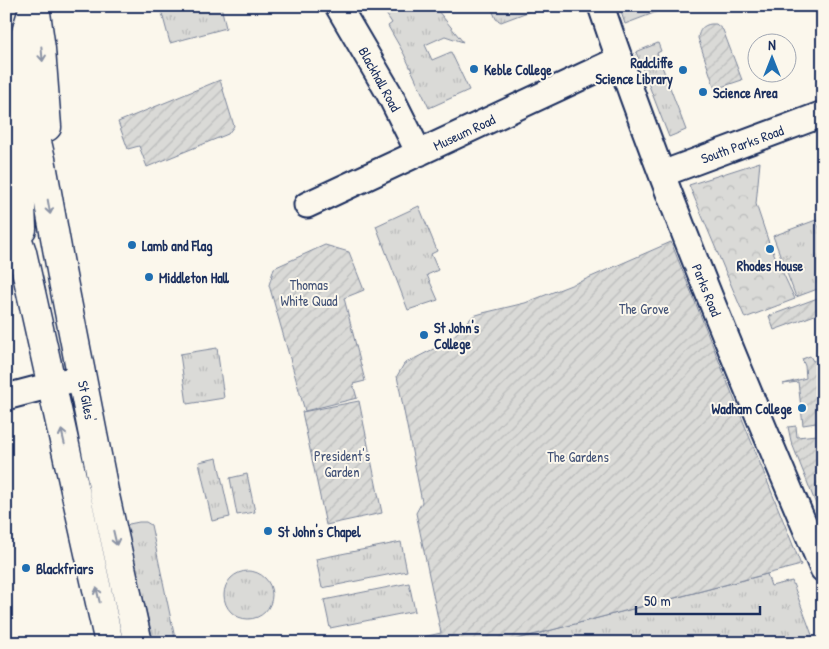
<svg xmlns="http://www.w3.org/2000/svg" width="829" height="649" font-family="'Patrick Hand',sans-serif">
  <defs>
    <pattern id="grass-tufts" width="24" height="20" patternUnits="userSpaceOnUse" patternTransform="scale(1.25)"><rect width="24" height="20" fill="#dadad7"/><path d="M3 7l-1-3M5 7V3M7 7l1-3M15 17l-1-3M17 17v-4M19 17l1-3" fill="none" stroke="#babbbb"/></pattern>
    <pattern id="forest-crowns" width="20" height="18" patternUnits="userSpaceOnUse" patternTransform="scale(1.25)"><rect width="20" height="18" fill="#dadad7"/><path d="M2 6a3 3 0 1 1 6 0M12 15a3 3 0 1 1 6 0" fill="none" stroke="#babbbb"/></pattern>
    <pattern id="garden-furrows" width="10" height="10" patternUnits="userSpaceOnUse" patternTransform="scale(1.25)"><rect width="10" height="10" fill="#dadad7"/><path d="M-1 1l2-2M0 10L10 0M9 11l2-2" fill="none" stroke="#babbbb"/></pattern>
  </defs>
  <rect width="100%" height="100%" fill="#fbf7ec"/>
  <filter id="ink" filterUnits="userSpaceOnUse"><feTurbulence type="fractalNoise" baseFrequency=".02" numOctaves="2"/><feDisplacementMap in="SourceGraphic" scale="10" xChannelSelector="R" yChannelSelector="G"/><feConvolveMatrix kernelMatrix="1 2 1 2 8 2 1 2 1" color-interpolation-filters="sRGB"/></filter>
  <g filter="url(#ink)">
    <path fill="url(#grass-tufts)" stroke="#7a849a" d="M160 6H221L226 28 170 43Z
      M381 6H434L463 42 445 36 425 45 432 60 451 52 469 90 429 108 404 54 388 26 392 23Z
      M488 6H532V7L530 11 501 22 496 19 491 7Z
      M619 6H672L625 24Z
      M658 43 661 51 657 53 686 130 669 137 636 52Z
      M419 206 436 248 437 251 431 254 438 270 427 275 438 300 408 310 376 226Z
      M816 220 823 238V287L796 297 773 236Z
      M217 348 224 398 187 404 180 354Z
      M217 458 230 517 212 521 199 462Z
      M247 474 255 512 237 515 230 478Z
      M139 522H146L151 525 176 643H154L126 527 129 524Z
      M401 542 407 571 322 588 316 559Z
      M224 595a24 24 0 1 1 48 0a24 24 0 1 1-48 0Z
      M767 574 771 586 792 581 815 643H502Z
      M409 583 415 611 330 628 324 600Z"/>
    <path fill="url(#forest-crowns)" stroke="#7a849a" d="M760 162 756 204 769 243 795 299 745 318 689 185Z"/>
    <path fill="url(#garden-furrows)" stroke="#7a849a" d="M711 24H716L723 30 742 80 715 89 698 38C699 30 703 25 711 24Z
      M220 80 234 126 228 134 147 167 139 146 128 149 118 122Z
      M671 242 801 565 502 643H397L441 633 416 513 422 502 397 376 404 364 449 341 473 316 483 313 525 303 584 280Z
      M325 245 349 252 364 290 344 298 365 381 353 384 357 398 305 411 269 285 274 268Z
      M823 296V312L774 330 769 316Z
      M810 356 813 361 823 358V522L791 441 788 427 796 426 797 437 817 435 816 423 803 425 798 382 783 384 806 378 805 366 802 359Z
      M359 401 382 513 326 525 302 412Z"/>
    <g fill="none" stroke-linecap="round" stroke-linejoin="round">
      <defs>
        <path id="minor" d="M338 6 389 93 419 153
          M601 6C666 197 744 383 823 569
          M662 174 823 114
          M307 205 620 59
          M6 397 82 377"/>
        <path id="major" d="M36 13 41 49 47 127
          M6 75 26 96 41 159 62 276 104 491 138 643
          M6 207 22 252 109 643
          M22 229 21 206 12 147 16 84 23 42 34 6"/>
      </defs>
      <use href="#minor" stroke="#1b2f5e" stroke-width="29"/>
      <use href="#major" stroke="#1b2f5e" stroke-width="31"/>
      <use href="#minor" stroke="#fbf7ec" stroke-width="25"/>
      <use href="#major" stroke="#fbf7ec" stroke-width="28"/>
    </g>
    <defs><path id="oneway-shaft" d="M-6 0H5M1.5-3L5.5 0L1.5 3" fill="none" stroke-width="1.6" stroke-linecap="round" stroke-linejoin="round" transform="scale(1.25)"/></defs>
    <g stroke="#8b93a5">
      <use href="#oneway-shaft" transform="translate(42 54) rotate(85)"/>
      <use href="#oneway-shaft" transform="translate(49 207) rotate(80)"/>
      <use href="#oneway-shaft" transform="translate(63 437) rotate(-103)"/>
      <use href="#oneway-shaft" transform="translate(115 538) rotate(77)"/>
      <use href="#oneway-shaft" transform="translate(98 595) rotate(-103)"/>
    </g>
  </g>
  <g fill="#1f6fb2" stroke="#fbf7ec" stroke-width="2">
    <circle cx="474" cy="69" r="5"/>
    <circle cx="683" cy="70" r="5"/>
    <circle cx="703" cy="92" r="5"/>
    <circle cx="132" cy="245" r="5"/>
    <circle cx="770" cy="249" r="5"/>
    <circle cx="149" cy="277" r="5"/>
    <circle cx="424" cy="335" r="5"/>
    <circle cx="802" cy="408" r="5"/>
    <circle cx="268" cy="531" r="5"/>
    <circle cx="26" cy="568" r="5"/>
  </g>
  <g text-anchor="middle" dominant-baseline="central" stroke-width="4" stroke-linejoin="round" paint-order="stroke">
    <g font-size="14" font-weight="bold" fill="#1b2f5e" stroke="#fbf7ec" text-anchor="start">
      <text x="673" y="62" text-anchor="end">Radcliffe<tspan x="673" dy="16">Science Library</tspan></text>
      <text x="484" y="69">Keble College</text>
      <text x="713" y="92">Science Area</text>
      <text x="142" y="245">Lamb and Flag</text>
      <text x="770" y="265" text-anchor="middle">Rhodes House</text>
      <text x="159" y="277">Middleton Hall</text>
      <text x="434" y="327">St John's<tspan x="434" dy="16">College</tspan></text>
      <text x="792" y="408" text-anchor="end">Wadham College</text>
      <text x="278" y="531">St John's Chapel</text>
      <text x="36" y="568">Blackfriars</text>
    </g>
    <g font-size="14" fill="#1b2f5e" stroke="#fbf7ec">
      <text transform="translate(380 79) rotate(61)">Blackhall Road</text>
      <text transform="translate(464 132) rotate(-25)">Museum Road</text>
      <text transform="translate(742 144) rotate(-20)">South Parks Road</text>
      <text transform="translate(707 290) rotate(68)">Parks Road</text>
      <text transform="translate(87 401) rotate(79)">St Giles'</text>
    </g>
    <g font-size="14" fill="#415176" stroke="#fbf7ec">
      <text x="309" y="284">Thomas<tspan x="309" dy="16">White Quad</tspan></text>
      <text x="644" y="308">The Grove</text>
      <text x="342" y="455">President's<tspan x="342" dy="16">Garden</tspan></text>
      <text x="578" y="456">The Gardens</text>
    </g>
  </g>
  <rect width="829" height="649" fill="none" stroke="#fbf7ec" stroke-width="25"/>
  <rect x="12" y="12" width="804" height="624" fill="none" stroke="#1b2f5e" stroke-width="2" filter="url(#ink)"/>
  <g transform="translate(772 58)"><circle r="24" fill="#fbf7ec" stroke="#a1a7b3"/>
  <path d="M0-4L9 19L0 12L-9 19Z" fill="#1f6fb2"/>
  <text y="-8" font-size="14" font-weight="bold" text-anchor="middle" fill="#1b2f5e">N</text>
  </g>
  <path d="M636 606v8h124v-8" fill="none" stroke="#1b2f5e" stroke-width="2.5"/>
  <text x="644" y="606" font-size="15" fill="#1b2f5e" stroke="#fbf7ec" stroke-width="4" paint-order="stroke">50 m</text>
</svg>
